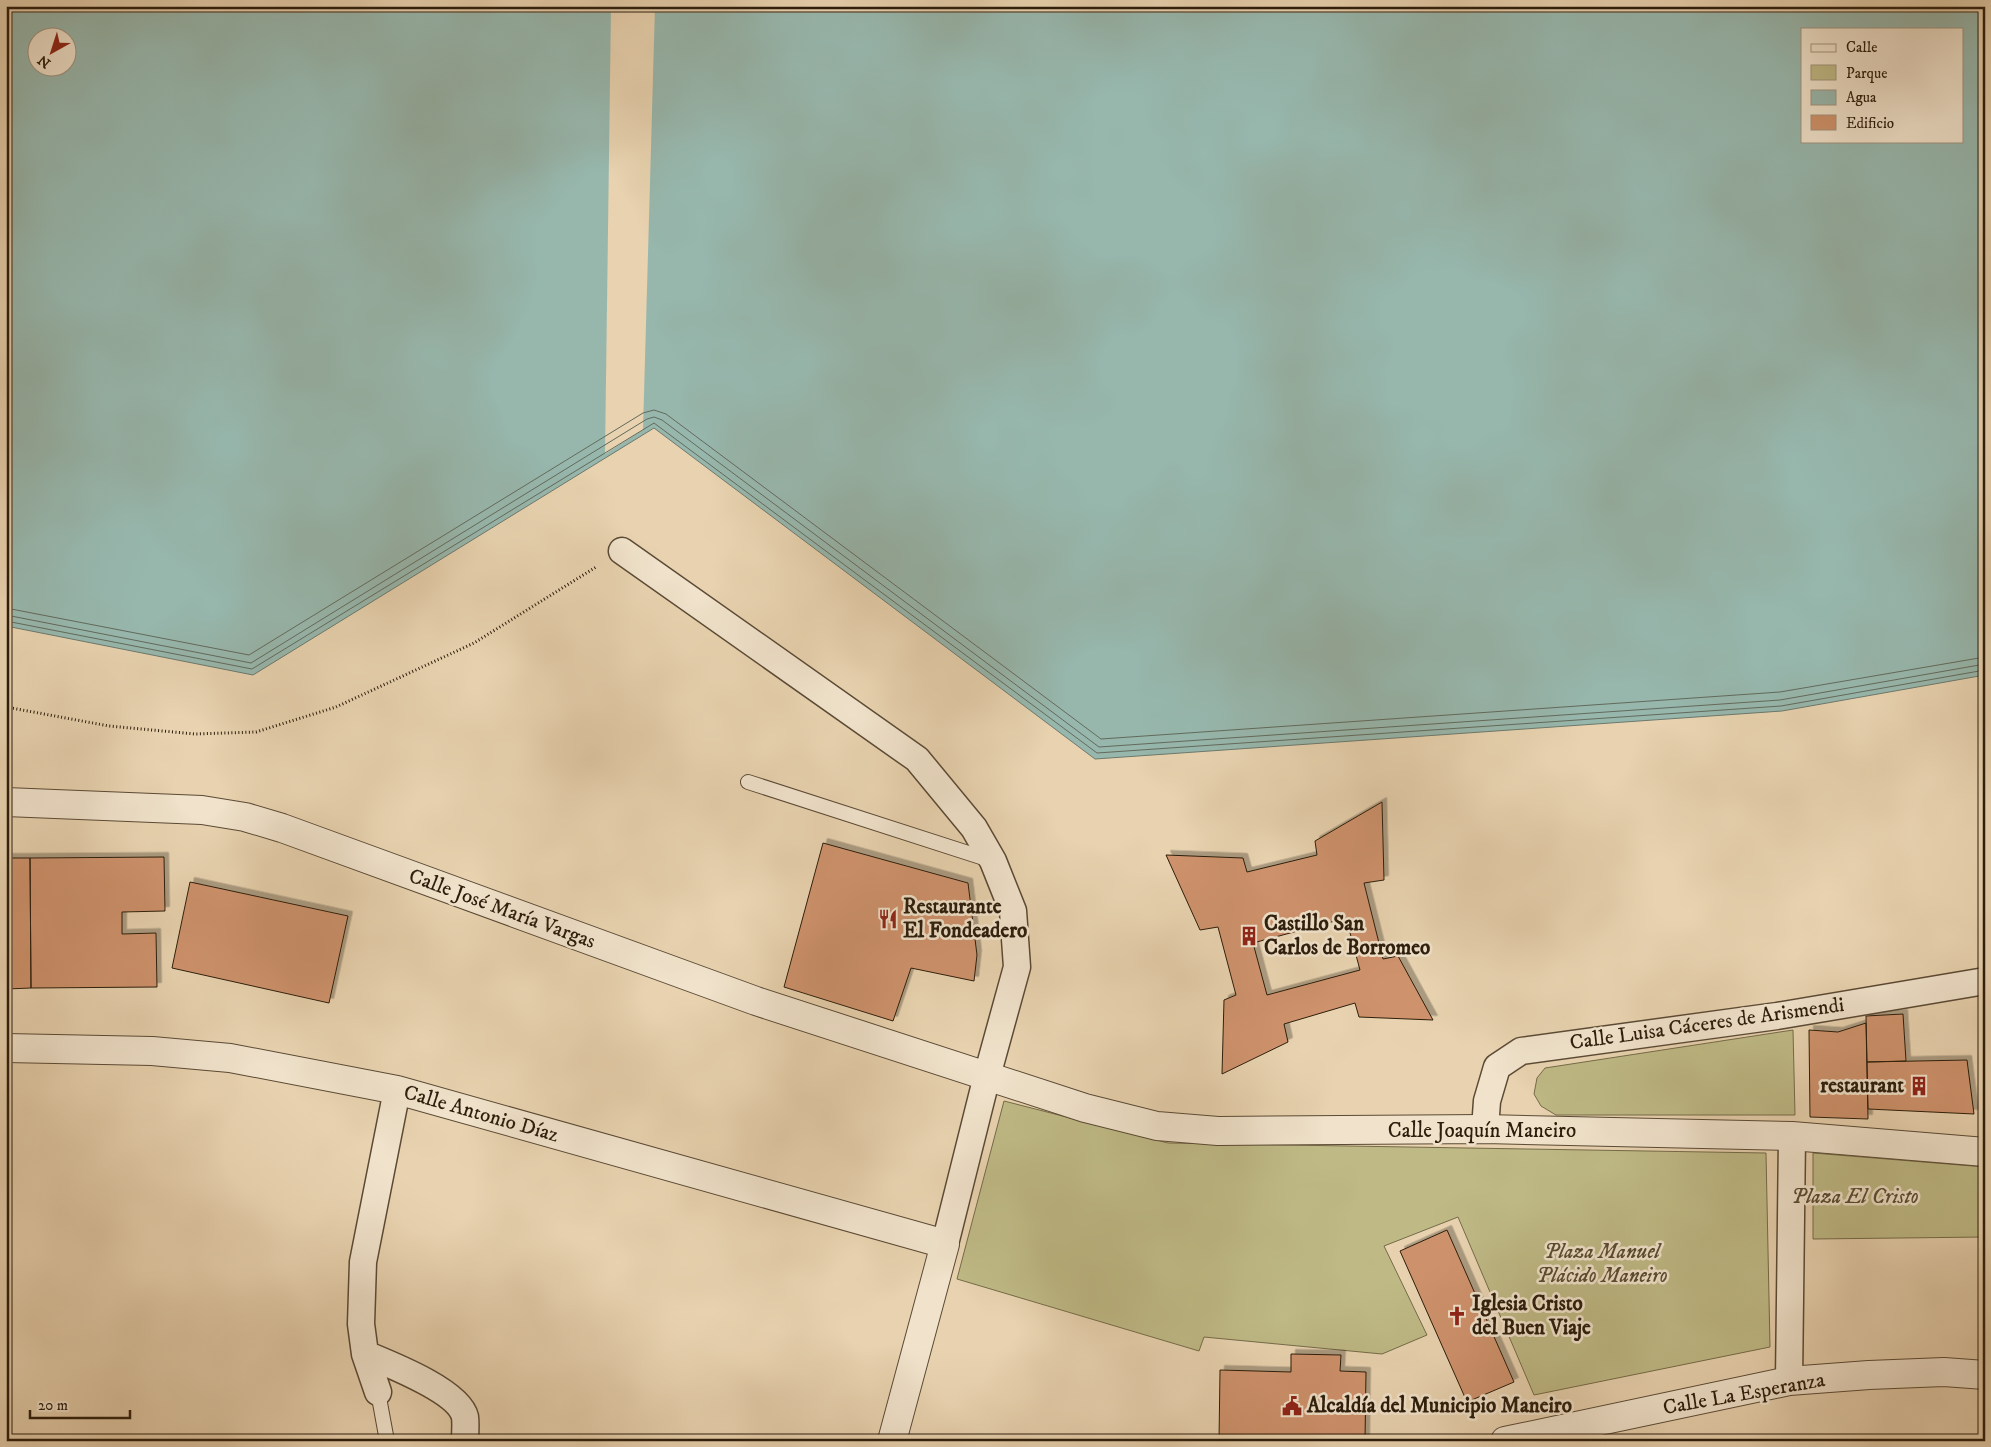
<svg xmlns="http://www.w3.org/2000/svg" width="1991" height="1447" font-family="'IM FELL DW Pica',serif">
  <defs>
    <filter id="shadow"><feDropShadow dx="4.5" dy="-4.5" stdDeviation="0" flood-color="#0004"/></filter>
  </defs>
  <rect width="100%" height="100%" fill="#e8d2af"/>
  <filter id="stains"><feTurbulence type="fractalNoise" baseFrequency=".004" numOctaves="4"/><feColorMatrix values="0 0 0 0 .2 0 0 0 0 .09 0 0 0 0 .02 0 0 0 .5 -.17"/></filter>
  <radialGradient id="worn" r=".72"><stop offset=".6" stop-color="#630" stop-opacity="0"/><stop offset="1" stop-color="#630" stop-opacity=".3"/></radialGradient>
  <path fill="#beb985" stroke="#756b48" d="M1793 1030 1795 1115H1556L1541 1106 1534 1094 1537 1078 1545 1068Z
    M1004 1101 1168 1143 1766 1153 1770 1347 1534 1395 1458 1217 1384 1246 1427 1335 1382 1354 1204 1337 1199 1351 957 1279Z
    M1813 1153 1985 1167V1237L1813 1239Z"/>
  <path fill="#97b7ad" stroke="#6c796d" fill-rule="evenodd" d="M6 6H1985V675L1782 711 1095 759 654 428 253 675 6 626ZM1802 29H1962V141H1802ZM38 38H68V68H38Z"/>
  <path fill="#e8d2af" d="M611 6H655L643 430 605 454Z"/>
  <g fill="none" stroke-linecap="round" stroke-linejoin="round">
    <path stroke="#626a5c" stroke-width="1" d="M6 608 249 655 643 413 654 410 666 414 1101 739 1780 692 1985 657
      M6 615 251 663 647 419 654 417 662 420 1099 747 1780 700 1985 664
      M6 621 252 669 654 423 1097 753 1781 706 1985 670"/>
  </g>
  <path fill="#ce926c" stroke="#2c1d0c" fill-rule="evenodd" filter="url(#shadow)" d="M1382 802 1384 880 1364 883 1383 959 1398 956 1433 1020 1359 1017 1355 1003 1284 1024 1288 1042 1222 1074 1224 1000 1236 995 1218 927 1200 930 1166 855 1243 858 1247 872 1317 855 1315 841ZM1346 918 1360 970 1267 995 1253 943Z
    M823 843 968 883 977 955 974 981 911 968 893 1021 784 987Z
    M164 857 165 911 122 912V934L156 933 157 987 31 988 30 858Z
    M6 858H30L31 988 6 989Z
    M190 882 348 916 329 1003 172 968Z
    M1903 1014 1906 1061 1867 1062 1866 1016Z
    M1866 1023 1868 1119 1810 1117 1809 1030 1838 1032Z
    M1967 1060 1974 1114 1868 1109 1867 1062Z
    M1447 1230 1514 1382 1467 1402 1400 1251Z
    M1291 1354 1341 1355 1340 1371 1366 1372 1365 1441H1219L1220 1370 1291 1372Z"/>
  <g fill="none" stroke-linecap="round" stroke-linejoin="round">
    <defs>
      <path id="service" d="M748 782 993 861
        M378 1392 387 1441"/>
      <path id="minor" d="M622 551 917 759 974 828 993 861 1013 911 1017 967 987 1076 945 1244
        M1485 1129 1487 1101 1497 1067 1521 1051 1777 1016 1985 981
        M365 1354C389 1364 459 1391 465 1417 466 1424 465 1434 465 1441
        M1789 1381 1792 1136
        M378 1392 365 1354 361 1324 363 1262 397 1090"/>
      <path id="tertiary" d="M6 802 202 810 245 817 282 828 756 1001 1085 1108 1157 1126 1218 1131 1485 1129 1792 1136 1985 1152
        M6 1048 152 1051 230 1058 397 1090 945 1244 892 1441
        M1505 1441 1789 1381 1869 1375 1944 1372 1985 1375"/>
    </defs>
    <use href="#service" stroke="#5b4a35" stroke-width="16"/>
    <use href="#minor" stroke="#5b4a35" stroke-width="29"/>
    <use href="#tertiary" stroke="#5b4a35" stroke-width="30"/>
    <path stroke="#2c1d0c" stroke-width="3" stroke-dasharray="1 2.5" stroke-linecap="butt" d="M6 707 109 726 195 734 256 732 336 707 474 643 596 567"/>
    <use href="#service" stroke="#f0e2cb" stroke-width="14"/>
    <use href="#minor" stroke="#f0e2cb" stroke-width="26"/>
    <use href="#tertiary" stroke="#f0e2cb" stroke-width="28"/>
  </g>
  <defs>
    <symbol id="restaurant-bare" viewBox="-9 -9 18 18"><path d="M-5-6h1v4h1v-4h1v4h1v-4h1v5L-1.5 .5V6h-2V.5L-5-1ZM5-6V6H3V1.5H1.5Q1.5-4 5-6Z" fill="#8f2418" stroke="#f0e2cb" stroke-width="2.5" paint-order="stroke"/></symbol>
    <symbol id="building-bare" viewBox="-9 -9 18 18"><path d="M-4-6H4V6H1V3H-1V6H-4ZM-2.5-4.3h1.7v1.8h-1.7ZM.8-4.3h1.7v1.8H.8ZM-2.5-1h1.7V.8h-1.7ZM.8-1h1.7V.8H.8Z" fill="#8f2418" stroke="#f0e2cb" stroke-width="2.5" paint-order="stroke"/></symbol>
    <symbol id="church-bare" viewBox="-9 -9 18 18"><path d="M-1.2-6h2.4v3.5h3.3v2.4h-3.3V6h-2.4V-.1h-3.3v-2.4h3.3Z" fill="#8f2418" stroke="#f0e2cb" stroke-width="2.5" paint-order="stroke"/></symbol>
    <symbol id="civic-bare" viewBox="-9 -9 18 18"><path d="M-.6-6.5H3V-4.5H.6V-3L4-1V1h2V6H-6V1h2V-1L-.6-3ZM-1.2 2.5V6h2.4V2.5Z" fill="#8f2418" stroke="#f0e2cb" stroke-width="2.5" paint-order="stroke"/></symbol>
  </defs>
  <g fill-rule="evenodd">
    <use href="#restaurant-bare" x="874" y="905" width="28" height="28"/>
    <use href="#building-bare" x="1235" y="922" width="28" height="28"/>
    <use href="#building-bare" x="1905" y="1072" width="28" height="28"/>
    <use href="#church-bare" x="1443" y="1302" width="28" height="28"/>
    <use href="#civic-bare" x="1278" y="1392" width="28" height="28"/>
  </g>
  <g text-anchor="middle" dominant-baseline="central" stroke-width="5" stroke-linejoin="round" paint-order="stroke">
    <g font-size="21" font-weight="bold" fill="#2c1d0c" stroke="#f0e2cb" text-anchor="start">
      <text x="903" y="907">Restaurante<tspan x="903" dy="24">El Fondeadero</tspan></text>
      <text x="1264" y="924">Castillo San<tspan x="1264" dy="24">Carlos de Borromeo</tspan></text>
      <text x="1904" y="1086" text-anchor="end">restaurant</text>
      <text x="1472" y="1304">Iglesia Cristo<tspan x="1472" dy="24">del Buen Viaje</tspan></text>
      <text x="1307" y="1406">Alcaldía del Municipio Maneiro</text>
    </g>
    <g font-size="21" fill="#2c1d0c" stroke="#f0e2cb">
      <text transform="translate(502 909) rotate(20)">Calle José María Vargas</text>
      <text transform="translate(1707 1024) rotate(-8)">Calle Luisa Cáceres de Arismendi</text>
      <text transform="translate(481 1114) rotate(16)">Calle Antonio Díaz</text>
      <text x="1482" y="1131">Calle Joaquín Maneiro</text>
      <text transform="translate(1744 1394) rotate(-10)">Calle La Esperanza</text>
    </g>
    <g font-size="21" font-style="italic" fill="#584c30" stroke="#f0e2cb">
      <text x="1855" y="1197">Plaza El Cristo</text>
      <text x="1602" y="1252">Plaza Manuel<tspan x="1602" dy="24">Plácido Maneiro</tspan></text>
    </g>
  </g>
  <rect width="1991" height="1447" fill="none" stroke="#e8d2af" stroke-width="25"/>
  <rect x="8" y="8" width="1976" height="1432" fill="none" stroke="#2c1d0c" stroke-width="2.5"/>
  <rect x="12" y="12" width="1966" height="1422" fill="none" stroke="#2c1d0c"/>
  <rect x="1801" y="28" width="162" height="115" fill="#f0e2cb" stroke="#a2937f"/>
  <rect x="1811" y="44" width="25" height="8" fill="#f0e2cb" stroke="#a2937f"/>
  <text x="1846" y="52" font-size="15" fill="#2c1d0c">Calle</text>
  <rect x="1811" y="65" width="25" height="15" fill="#beb985" stroke="#a2937f"/>
  <text x="1846" y="78" font-size="15" fill="#2c1d0c">Parque</text>
  <rect x="1811" y="90" width="25" height="15" fill="#97b7ad" stroke="#a2937f"/>
  <text x="1846" y="102" font-size="15" fill="#2c1d0c">Agua</text>
  <rect x="1811" y="115" width="25" height="15" fill="#ce926c" stroke="#a2937f"/>
  <text x="1846" y="128" font-size="15" fill="#2c1d0c">Edificio</text>
  <g transform="translate(52 52) rotate(219)"><circle r="24" fill="#f0e2cb" stroke="#a2937f"/>
  <path d="M0-4L9 19L0 12L-9 19Z" fill="#8f2418"/>
  <text y="-8" font-size="14" font-weight="bold" text-anchor="middle" fill="#2c1d0c">N</text>
  </g>
  <path d="M30 1410v8h100v-8" fill="none" stroke="#2c1d0c" stroke-width="2.5"/>
  <text x="38" y="1410" font-size="15" fill="#2c1d0c" stroke="#f0e2cb" stroke-width="4" paint-order="stroke">20 m</text>
  <rect width="100%" height="100%" filter="url(#stains)"/>
  <rect width="100%" height="100%" fill="url(#worn)"/>
</svg>
